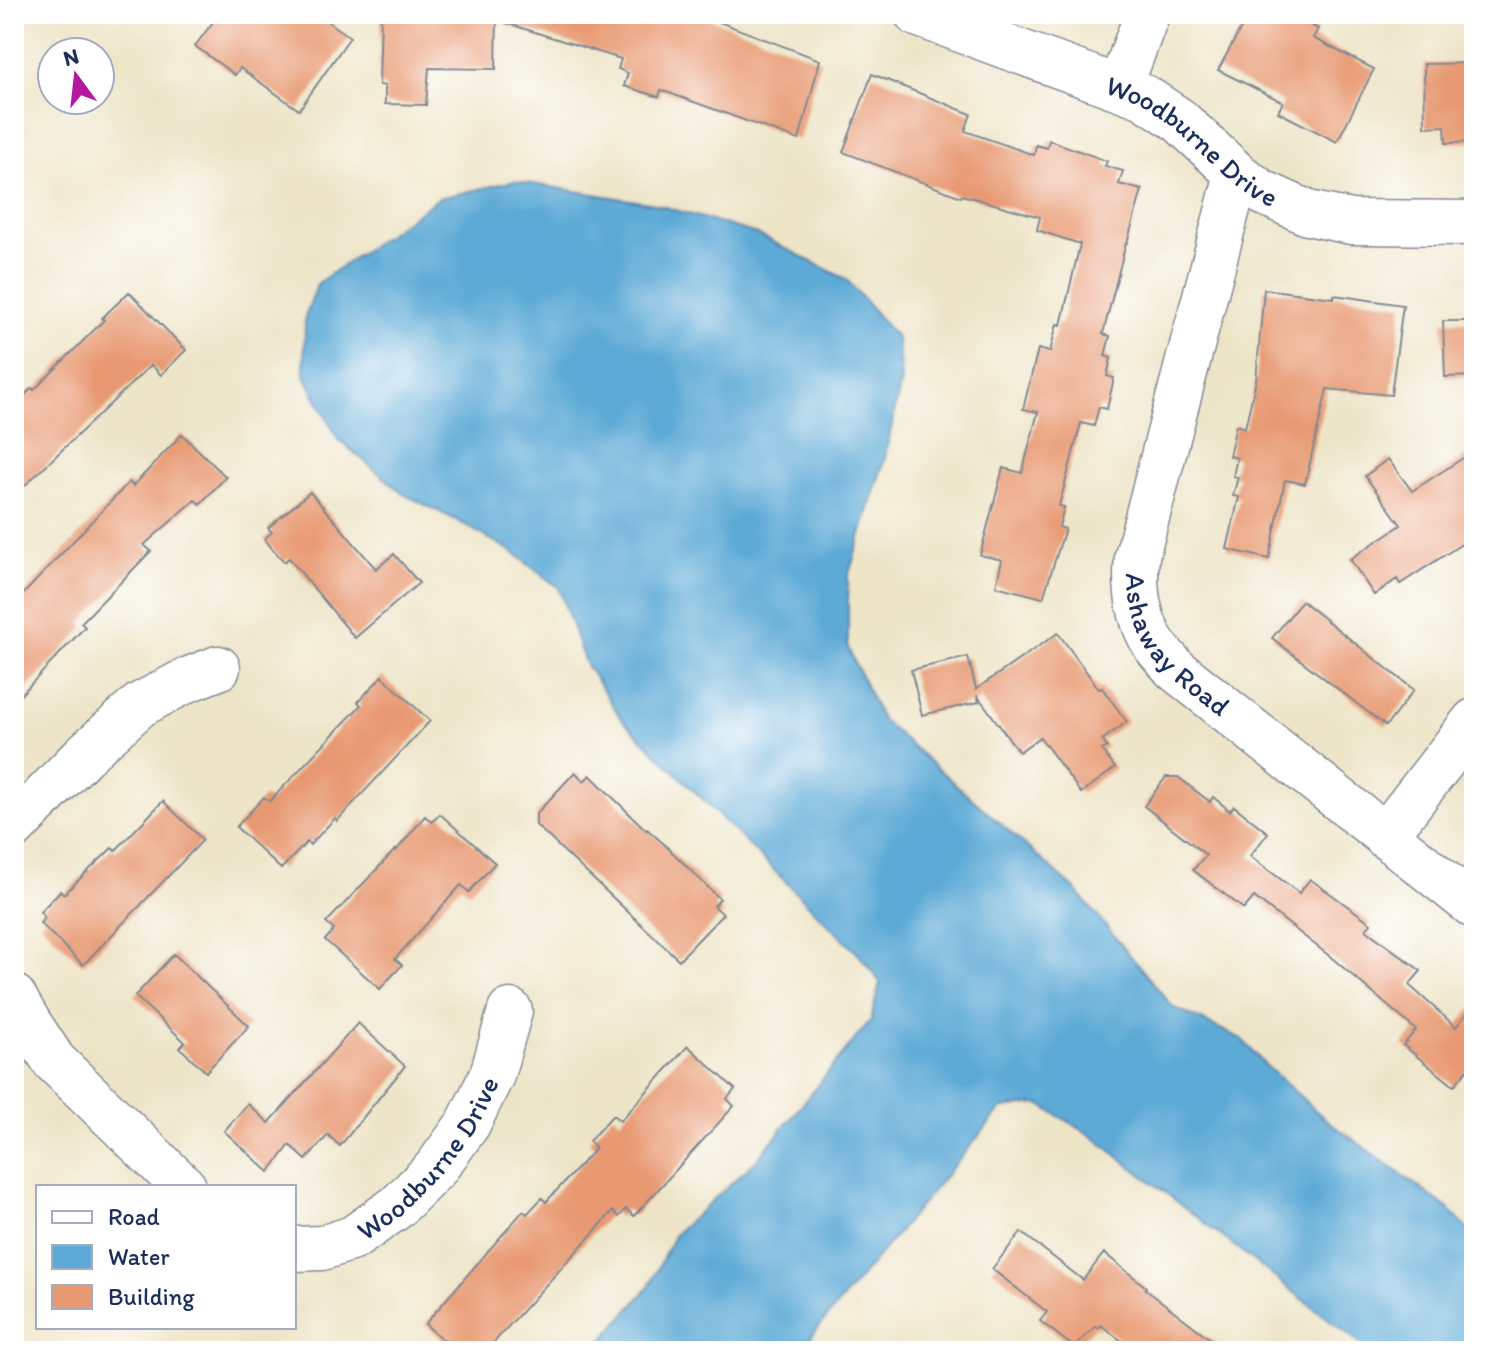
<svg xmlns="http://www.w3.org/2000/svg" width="1488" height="1365" font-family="Itim,sans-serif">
  <rect width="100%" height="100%" fill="#fff"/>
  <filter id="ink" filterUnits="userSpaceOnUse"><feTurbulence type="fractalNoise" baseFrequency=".0125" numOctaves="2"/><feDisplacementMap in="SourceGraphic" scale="16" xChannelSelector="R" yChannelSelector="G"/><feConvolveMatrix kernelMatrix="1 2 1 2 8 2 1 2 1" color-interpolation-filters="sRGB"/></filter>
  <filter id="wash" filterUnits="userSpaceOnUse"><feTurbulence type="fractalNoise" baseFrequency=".006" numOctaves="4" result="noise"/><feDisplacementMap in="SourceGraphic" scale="32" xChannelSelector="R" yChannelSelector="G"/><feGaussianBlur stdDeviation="1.8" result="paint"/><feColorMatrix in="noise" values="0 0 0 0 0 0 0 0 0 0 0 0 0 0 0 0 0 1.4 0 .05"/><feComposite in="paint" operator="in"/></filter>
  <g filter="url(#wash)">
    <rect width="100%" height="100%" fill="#eee5c8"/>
    <path fill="#5daad6" stroke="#3c6c9a" stroke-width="2" d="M514 181 655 204 757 234 846 279 897 338 901 381 885 457 848 577V648L881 719 1075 889 1173 1007 1242 1039 1263 1063 1324 1118 1450 1210 1474 1237V1351H1370L1092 1136 1039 1104 1002 1108 799 1351H593L648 1288 675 1234 757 1160 871 1020 880 982 859 955 622 719 585 663 559 588 511 551 456 520 405 495 338 439 304 374 305 316 318 283 439 198Z"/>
    <g id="blocks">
      <path fill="#e89971" d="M219 14H317L350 37 299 110 240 68 235 75 195 46Z
        M381 14H497L496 69 429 68 426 105 385 104V86L379 85Z
        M500 14H698L820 60 799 140 661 90 659 97 624 86 628 73 618 69 621 59 499 21Z
        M1249 14H1289L1318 29 1313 38 1374 69 1337 142 1278 112 1283 102 1218 70Z
        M1473 63 1474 142 1446 143 1445 126 1425 127 1424 64Z
        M872 74 971 114 965 131 1034 155 1036 145 1047 148 1049 140 1107 161 1105 166 1123 171 1119 184 1142 190 1127 243H1126L1103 334 1110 336 1105 356 1111 358 1107 376 1114 378 1107 409 1099 407 1094 426 1081 423 1059 506 1064 507 1059 527 1065 529 1043 598 996 586 1002 560 980 555 1003 468 1022 473 1038 412 1023 409 1038 349 1050 352 1057 324 1061 325 1080 244 1037 230 1040 217 962 195 961 197 843 152Z
        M1264 289 1334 298V295L1403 305 1391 395 1327 389 1305 484 1285 480 1269 559 1227 549 1239 497 1233 496 1238 477 1233 476 1237 458 1229 456 1236 425 1245 428 1256 380Z
        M129 292 186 350 161 375 151 365 14 496V405L32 388 34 390 104 320 102 318Z
        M1443 321H1474V376L1445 377Z
        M182 434 226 477 200 504 195 500 144 545 151 551 81 623 85 627 14 702V604L129 482 133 486Z
        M1474 451V536L1400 584 1397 579 1374 595 1350 559 1401 525 1365 476 1388 459 1412 491Z
        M310 492 376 569 394 554 419 583 355 638 289 558 284 562 264 539 272 532 268 528Z
        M1302 601 1414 690 1386 726 1272 638Z
        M1058 633 1099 689 1102 688 1127 722 1102 740 1107 747 1102 750 1115 768 1081 793 1040 737 1019 752 977 695 979 702 922 715 911 670 968 657 976 689Z
        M382 676 430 721 337 821 335 818 310 845 307 842 281 869 236 827 264 797 270 801 361 705 358 702Z
        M575 772 584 781 590 775 646 830 647 829 664 844 720 899 714 906 723 914 679 960 536 825V814Z
        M1166 777H1178L1210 802 1213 797 1230 811 1234 806 1268 833 1250 856 1299 893 1310 879 1371 923 1366 930 1421 971 1409 985 1456 1027 1474 1005V1061L1454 1086 1403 1045 1416 1030 1332 958 1254 897 1244 909 1193 870 1206 855 1144 806Z
        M163 801 203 840 83 965 40 923 45 918 40 912 60 891 64 894 112 848 115 851Z
        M440 814 495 863 469 892 461 885 395 959 402 965 380 989 325 940 334 930 326 923 395 850 396 851 425 816 432 822Z
        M174 954 249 1026 206 1072 180 1048 185 1042 135 996Z
        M358 1023 405 1066 340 1146 328 1135 306 1160 290 1145 269 1172 224 1131 248 1104 269 1123Z
        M688 1046 735 1089 727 1099 734 1106 634 1216 626 1209 619 1217 613 1211 486 1351H455L425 1324 523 1211 527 1214 542 1198 546 1202 596 1148 589 1141 613 1115 620 1121Z
        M1021 1232 1083 1280 1104 1253 1146 1287 1145 1289 1226 1351H1135L1101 1325 1098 1328 1096 1326 1074 1347 1040 1321 1047 1312 992 1269Z"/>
    </g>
  </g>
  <g filter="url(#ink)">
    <use href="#blocks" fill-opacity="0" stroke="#848a93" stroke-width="2"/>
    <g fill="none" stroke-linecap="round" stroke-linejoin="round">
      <defs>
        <g id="minor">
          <path id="s1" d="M917 14 1144 97 1179 120 1237 174 1262 192 1308 213 1351 222 1474 223"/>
          <path d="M1120 87 1147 14"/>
          <path id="s2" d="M1237 174 1137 556C1134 587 1137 617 1154 644 1160 653 1168 660 1175 669L1474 906"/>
          <path d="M14 827 84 755 140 705 187 680 218 668"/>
          <path d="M1385 836 1474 721"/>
          <path d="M14 997 29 1023 54 1061 184 1187"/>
          <path id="s3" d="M294 1249 322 1248 353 1238 397 1207 436 1168 468 1124 492 1075 510 1011"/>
        </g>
      </defs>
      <use href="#minor" stroke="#848a93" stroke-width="47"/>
      <use href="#minor" stroke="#fff" stroke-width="44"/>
    </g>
  </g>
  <g text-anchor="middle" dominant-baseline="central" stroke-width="6" stroke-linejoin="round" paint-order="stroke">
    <g font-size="28" fill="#1b2f5e" stroke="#fff">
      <text stroke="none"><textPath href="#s1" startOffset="306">Woodburne Drive</textPath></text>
      <text stroke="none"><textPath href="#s2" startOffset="498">Ashaway Road</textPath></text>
      <text stroke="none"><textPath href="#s3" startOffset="172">Woodburne Drive</textPath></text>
    </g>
  </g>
  <rect width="1488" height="1365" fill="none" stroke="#fff" stroke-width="48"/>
  <rect x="36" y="1185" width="260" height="144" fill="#ffffff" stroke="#a4acbf" stroke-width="2"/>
  <rect x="52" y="1211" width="40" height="12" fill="#ffffff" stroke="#a4acbf" stroke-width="2"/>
  <text x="108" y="1225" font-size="24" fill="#1b2f5e">Road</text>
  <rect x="52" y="1245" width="40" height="24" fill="#5daad6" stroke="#a4acbf" stroke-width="2"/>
  <text x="108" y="1265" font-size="24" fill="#1b2f5e">Water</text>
  <rect x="52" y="1285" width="40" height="24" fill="#e89971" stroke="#a4acbf" stroke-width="2"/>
  <text x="108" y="1305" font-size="24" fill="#1b2f5e">Building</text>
  <g transform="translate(76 76) rotate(345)"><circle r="38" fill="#ffffff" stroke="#a4acbf" stroke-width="2"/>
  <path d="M0-6L14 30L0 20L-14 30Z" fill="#b5179e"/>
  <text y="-12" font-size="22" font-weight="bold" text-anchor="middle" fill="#1b2f5e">N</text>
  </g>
</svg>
